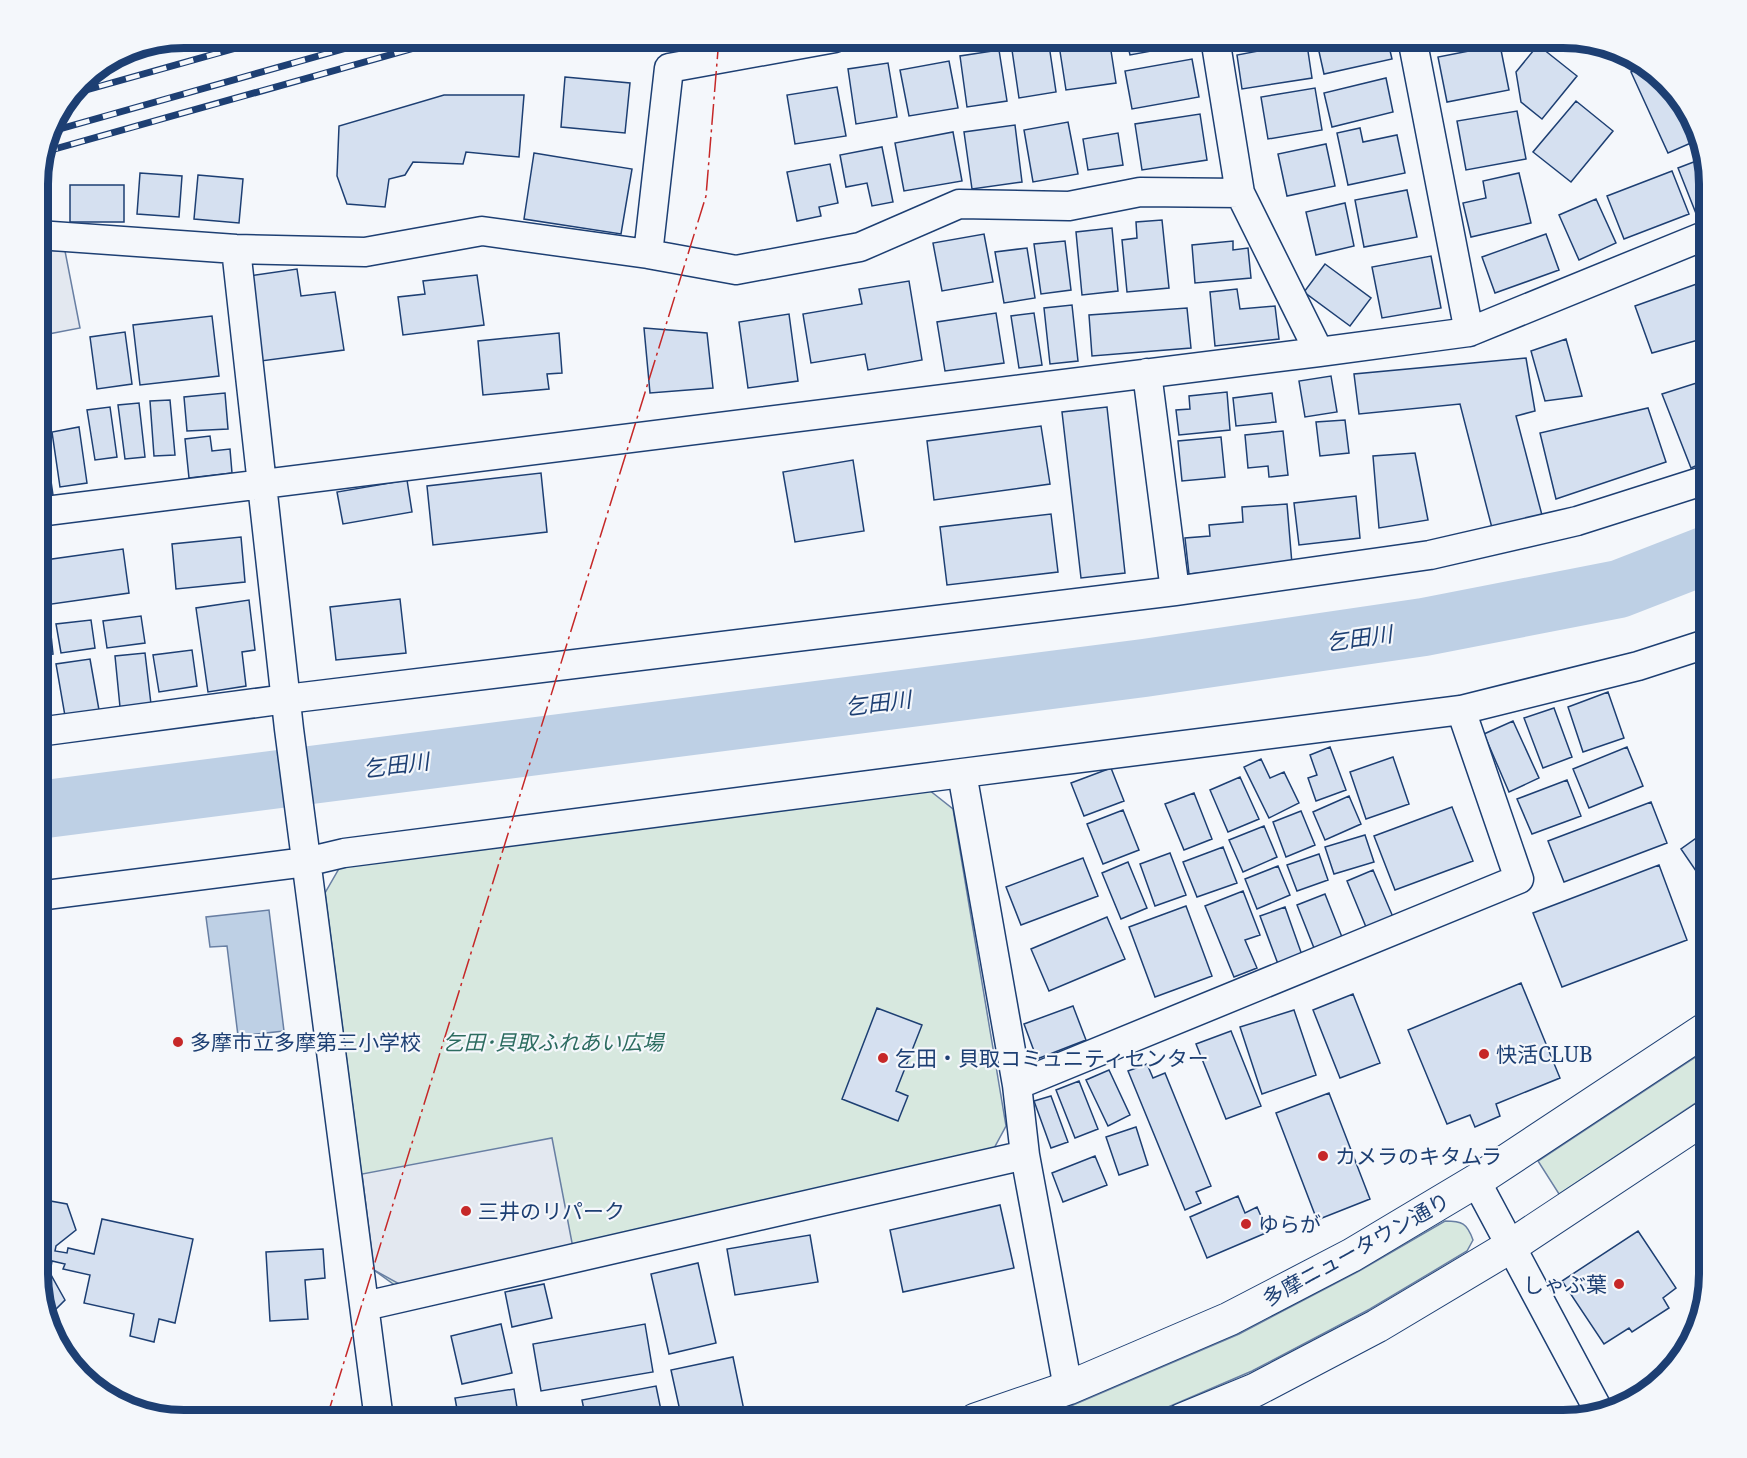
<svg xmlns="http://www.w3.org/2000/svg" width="1747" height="1458" font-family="'Noto Serif','Noto Sans JP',serif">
  <rect width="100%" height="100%" fill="#f4f7fb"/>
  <path fill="#d7e8df" stroke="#687fa3" stroke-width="1.5" d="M924 786 953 809 1006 1126 993 1150 400 1289 374 1270 325 893 344 860Z
    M1709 1048V1094L1559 1194 1538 1161Z
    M1445 1221C1462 1221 1467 1223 1473 1240L1467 1251 1370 1309 1252 1371 1138 1420H1029L1073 1405 1239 1334 1359 1271Z"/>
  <path fill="#e3e8f0" stroke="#687fa3" stroke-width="1.5" d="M38 250 65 251 80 328 38 336Z
    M552 1138 573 1248 401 1285 374 1270 362 1174Z"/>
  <path fill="#bed0e5" stroke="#687fa3" stroke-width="1.5" d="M269 910 284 1031 238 1036 227 946 210 947 206 917Z"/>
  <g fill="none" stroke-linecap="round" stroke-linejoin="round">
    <path stroke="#bed0e5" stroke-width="58" d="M38 810 1144 668 1424 627 1619 589 1709 554"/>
  </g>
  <path fill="#d5e0f0" stroke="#1d3f73" stroke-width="1.5" d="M1109 38 1116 83 1066 90 1059 45Z
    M1126 38H1189L1190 44 1130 55Z
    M1271 38H1306L1312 78 1242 89 1237 55 1264 50 1262 39Z
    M1316 38H1387L1392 59 1324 74Z
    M1508 38H1548L1509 44Z
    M1049 45 1056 92 1019 98 1012 50Z
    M1500 45 1509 90 1447 102 1438 57Z
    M1538 45 1577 76 1542 119 1521 102 1516 72Z
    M999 50 1007 101 967 107 960 56Z
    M1192 59 1199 97 1132 109 1125 71Z
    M949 61 958 108 909 116 900 70Z
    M888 63 897 117 856 124 848 69Z
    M1646 66 1660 74 1698 128 1700 139 1668 153 1631 72Z
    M565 77 630 83 625 133 561 127Z
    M1386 78 1393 112 1332 127 1324 93Z
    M837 87 846 136 795 144 787 95Z
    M1315 88 1322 130 1268 139 1261 97Z
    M444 95H524L519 157 466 152 463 164 413 162 405 175 389 179 385 207 347 204 337 176 339 126Z
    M1576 101 1613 131 1571 182 1533 152Z
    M1517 111 1526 159 1466 170 1457 121Z
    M1200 114 1207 160 1142 170 1135 124Z
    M1068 122 1078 174 1033 182 1024 130Z
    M1015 125 1022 182 972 189 964 132Z
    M1360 128 1363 142 1397 135 1405 173 1348 185 1337 133Z
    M953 132 962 181 904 191 895 143Z
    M1118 133 1123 165 1088 170 1083 139Z
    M1326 144 1335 186 1287 196 1278 154Z
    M882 147 893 202 872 206 867 183 846 187 840 155Z
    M534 153 632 169 621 234 524 219Z
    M1704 158 1710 184 1709 211 1697 216 1678 168Z
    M830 164 838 203 819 207 821 216 797 221 787 172Z
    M1672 171 1689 214 1624 239 1607 196Z
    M140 173 182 176 179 217 137 214Z
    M1519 173 1531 223 1471 237 1463 203 1486 198 1483 181Z
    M198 175 243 179 239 223 194 219Z
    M70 185H124V222H70Z
    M1407 190 1417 237 1364 247 1355 200Z
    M1596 199 1616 243 1579 260 1559 215Z
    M1345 203 1354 246 1316 255 1306 212Z
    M1162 220 1169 288 1127 292 1122 240 1137 238 1136 222Z
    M1112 228 1118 291 1082 295 1076 232Z
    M984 234 993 282 942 291 933 243Z
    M1546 234 1559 270 1495 293 1482 257Z
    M1065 241 1071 290 1041 294 1034 244Z
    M1233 241V250L1248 248 1251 278 1195 283 1192 245Z
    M1027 248 1035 298 1004 303 995 252Z
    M1431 256 1441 308 1382 318 1372 267Z
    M1325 264 1371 298 1350 326 1304 292Z
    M297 269 301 296 335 292 344 350 261 361 249 276Z
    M477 275 484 325 403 335 398 297 425 294 423 281Z
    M909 281 922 360 868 370 865 354 811 363 803 314 862 304 859 289Z
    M1705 281 1709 294V337L1652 353 1635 306Z
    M1237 289 1240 309 1275 306 1279 339 1215 346 1210 292Z
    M1072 305 1078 361 1050 364 1044 308Z
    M1187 308 1191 348 1092 356 1089 315Z
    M996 313 1004 363 945 371 937 322Z
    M1034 313 1042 365 1019 368 1011 316Z
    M789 314 798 381 748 388 739 322Z
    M212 316 219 376 140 385 133 325Z
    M644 328 707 333 713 388 650 393Z
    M125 332 132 384 97 389 90 337Z
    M559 333 562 373 547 374 549 389 483 395 478 341Z
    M1566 339 1582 396 1545 401 1531 351Z
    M1526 358 1535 411 1516 416 1543 519 1492 528 1460 404 1359 414 1354 374Z
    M1331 376 1337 412 1305 417 1299 381Z
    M1709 379V460L1691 468 1662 394Z
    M1227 392 1230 430 1179 435 1176 410 1190 409 1189 396Z
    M225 393 228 429 187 431 184 397Z
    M1272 393 1276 422 1236 426 1233 398Z
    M170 400 175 455 154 456 150 401Z
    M139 403 145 457 125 459 118 405Z
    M110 407 117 457 95 460 87 410Z
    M1107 407 1125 573 1081 578 1062 412Z
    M1648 408 1666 462 1556 499 1540 433Z
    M1345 420 1349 453 1320 456 1316 422Z
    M43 425 53 495 38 497V426Z
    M1041 426 1050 484 934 500 927 441Z
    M79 427 87 483 60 487 52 432Z
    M1283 431 1288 475 1269 477 1268 466 1248 468 1245 435Z
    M210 436 212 451 230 449 232 473 189 478 185 439Z
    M1221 437 1225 477 1182 481 1178 441Z
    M1415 453 1428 520 1379 528 1373 456Z
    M853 460 864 531 795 542 783 472Z
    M541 473 547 532 433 545 427 486Z
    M407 480 412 512 343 524 337 492Z
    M1356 496 1360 538 1299 545 1294 503Z
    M1287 504 1292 564 1189 574 1185 538 1210 536 1209 525 1243 522 1242 507Z
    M1051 514 1058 572 947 585 940 527Z
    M241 537 245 582 176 589 172 544Z
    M123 549 129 593 38 606V561Z
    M400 599 406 653 336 660 330 607Z
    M249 600 255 650 242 652 246 686 208 692 196 608Z
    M141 616 145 643 107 648 103 621Z
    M91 620 95 648 61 653 56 624Z
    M50 625 53 654 38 656V626Z
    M192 650 197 686 159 692 153 655Z
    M145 653 151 704 120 707 115 656Z
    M90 659 99 710 65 716 56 664Z
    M38 665H43L49 710 38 711Z
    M1608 692 1624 738 1583 752 1568 707Z
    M1554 708 1572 757 1543 768 1524 718Z
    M1513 721 1539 778 1509 792 1484 734Z
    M1330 747 1346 790 1316 801 1308 778 1317 775 1310 755Z
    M1627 747 1643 786 1589 808 1573 769Z
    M1393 757 1409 804 1366 819 1350 772Z
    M1261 759 1270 778 1284 772 1299 803 1269 818 1244 767Z
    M1111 768 1124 801 1084 816 1071 783Z
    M1240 777 1259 819 1228 832 1210 790Z
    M1567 780 1581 816 1532 834 1517 799Z
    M1194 793 1212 839 1184 850 1165 804Z
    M1349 796 1361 824 1325 840 1313 812Z
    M1651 802 1667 843 1564 882 1548 841Z
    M1452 807 1473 861 1395 890 1374 836Z
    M1123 810 1139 850 1103 864 1087 824Z
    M1301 811 1315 845 1286 857 1273 822Z
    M1264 826 1277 857 1243 872 1229 840Z
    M1709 829V890L1681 849Z
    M1365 835 1374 862 1334 874 1325 847Z
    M1223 847 1237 883 1197 897 1183 862Z
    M1170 853 1186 895 1155 906 1140 864Z
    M1319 854 1328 880 1297 891 1287 865Z
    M1083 858 1098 896 1021 925 1006 887Z
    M1128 862 1147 908 1121 919 1102 873Z
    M1659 865 1687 940 1562 987 1533 913Z
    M1278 866 1290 895 1257 909 1245 879Z
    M1373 870 1393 917 1366 927 1347 881Z
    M1243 891 1260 935 1245 940 1257 968 1234 977 1205 906Z
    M1325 894 1342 937 1314 948 1297 905Z
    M1186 906 1212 976 1155 997 1129 927Z
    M1285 907 1302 955 1278 964 1260 916Z
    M1107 917 1125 959 1049 991 1031 949Z
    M1521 983 1560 1078 1496 1104 1500 1116 1475 1127 1470 1115 1447 1124 1408 1030Z
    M1353 994 1380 1063 1340 1078 1313 1010Z
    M1073 1006 1086 1040 1037 1059 1024 1024Z
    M877 1008 922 1025 896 1091 908 1096 898 1121 842 1099Z
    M1294 1010 1316 1075 1262 1094 1240 1027Z
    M1231 1031 1261 1106 1226 1119 1196 1044Z
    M1147 1064 1153 1078 1165 1073 1211 1186 1196 1192 1201 1203 1185 1210 1128 1071Z
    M1109 1070 1130 1115 1108 1126 1086 1080Z
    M1079 1081 1098 1129 1075 1138 1056 1090Z
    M1329 1093 1370 1199 1317 1220 1276 1113Z
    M1051 1096 1068 1142 1051 1148 1034 1101Z
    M1136 1127 1148 1165 1119 1175 1106 1137Z
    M1095 1156 1107 1185 1063 1202 1052 1173Z
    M38 1176 45 1200 67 1204 76 1230 56 1246 55 1251 67 1253 68 1248 94 1254 102 1219 193 1239 175 1323 159 1319 154 1342 130 1336 134 1314 84 1303 90 1275 63 1269 65 1264 52 1261 50 1273 65 1300 47 1318 38 1283Z
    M1238 1196 1245 1213 1257 1207 1268 1232 1207 1258 1190 1217Z
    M1000 1205 1014 1268 903 1292 890 1230Z
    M1638 1231 1676 1288 1663 1298 1669 1308 1632 1332 1629 1328 1604 1344 1562 1281Z
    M810 1235 818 1282 735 1295 727 1249Z
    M323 1249 325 1278 305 1280 308 1319 270 1321 266 1252Z
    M698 1263 716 1343 669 1354 651 1274Z
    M544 1284 552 1318 512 1327 505 1292Z
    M501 1324 512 1373 462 1384 451 1336Z
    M645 1324 653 1372 541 1391 533 1344Z
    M733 1357 746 1420H682L671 1370Z
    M656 1386 663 1420H586L582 1400Z
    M514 1389 519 1420H459L455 1398Z
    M123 1406 224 1410V1420H184L128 1409Z"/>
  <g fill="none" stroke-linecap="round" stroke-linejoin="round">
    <defs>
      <path id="street" d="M1215 38 1240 193 1319 352
        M1412 38 1469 332
        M38 235 236 249 365 252 482 231 648 254 669 68 835 38
        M236 249 289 729 379 1420
        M648 254 736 270 860 247 959 204 1069 206 1140 192 1240 193
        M1147 373 1175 591
        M38 512 1319 352 1469 332 1709 234
        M38 732 286 699 1175 591 1430 555 1577 521 1709 479
        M962 773 1017 1085 1025 1155 1068 1388
        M38 896 306 862 344 853 962 773 1461 710 1638 666 1709 643
        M1017 1085 1519 879 1461 710
        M1476 1181 1600 1413
        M365 1306 1025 1155"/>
      <path id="secondary" d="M975 1420 1068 1388 1229 1319 1352 1255 1476 1181 1709 1027
        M1182 1420 1255 1390 1377 1326 1511 1246 1709 1115"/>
    </defs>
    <use href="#street" stroke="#1d3f73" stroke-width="31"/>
    <use href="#secondary" stroke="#1d3f73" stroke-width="35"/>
    <use href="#street" stroke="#f4f7fb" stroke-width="28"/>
    <use href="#secondary" stroke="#f4f7fb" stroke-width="33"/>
    <defs>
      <path id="rail" d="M104 64 197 38
        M72 94 272 38
        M49 132 382 38
        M44 152 450 38"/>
    </defs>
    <use href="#rail" stroke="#1d3f73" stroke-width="7"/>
    <use href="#rail" stroke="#f4f7fb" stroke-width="4.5" stroke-dasharray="14" stroke-linecap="butt"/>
    <path stroke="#c62828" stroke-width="1.5" stroke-dasharray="21 4.5 3 4.5" stroke-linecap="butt" d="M326 1420 706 196 719 38"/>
  </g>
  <g fill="#c62828" stroke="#f4f7fb" stroke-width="2">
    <circle cx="178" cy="1042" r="6"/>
    <circle cx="1484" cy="1054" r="6"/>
    <circle cx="883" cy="1058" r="6"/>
    <circle cx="1323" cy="1156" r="6"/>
    <circle cx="466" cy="1211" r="6"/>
    <circle cx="1246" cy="1224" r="6"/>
    <circle cx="1619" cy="1284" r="6"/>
  </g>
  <g text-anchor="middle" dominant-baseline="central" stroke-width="4.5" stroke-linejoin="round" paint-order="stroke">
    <g font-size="21" fill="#1d3f73" stroke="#f4f7fb" text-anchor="start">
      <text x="190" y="1042">多摩市立多摩第三小学校</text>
      <text x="1496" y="1054">快活CLUB</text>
      <text x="895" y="1058">乞田・貝取コミュニティセンター</text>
      <text x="1335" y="1156">カメラのキタムラ</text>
      <text x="478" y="1211">三井のリパーク</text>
      <text x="1258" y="1224">ゆらが</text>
      <text x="1607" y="1284" text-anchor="end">しゃぶ葉</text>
    </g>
    <g font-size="21" font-style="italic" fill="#2c6c60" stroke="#f4f7fb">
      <text x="553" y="1042">乞田･貝取ふれあい広場</text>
    </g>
    <g font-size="21" fill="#1d3f73" stroke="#f4f7fb">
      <text transform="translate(1356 1249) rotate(-29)">多摩ニュータウン通り</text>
    </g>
    <g font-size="22" font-style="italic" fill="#1d3f73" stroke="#f4f7fb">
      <text transform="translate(1359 637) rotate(-8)">乞田川</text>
      <text transform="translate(878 702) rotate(-7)">乞田川</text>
      <text transform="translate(396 764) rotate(-7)">乞田川</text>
    </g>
  </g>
  <path d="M0 0H1747V1458H0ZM184 48H1563A136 136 0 0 1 1699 184V1274A136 136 0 0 1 1563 1410H184A136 136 0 0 1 48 1274V184A136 136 0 0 1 184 48Z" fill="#f4f7fb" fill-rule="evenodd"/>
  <path fill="none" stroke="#1d3f73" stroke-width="8" d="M184 48H1563A136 136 0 0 1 1699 184V1274A136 136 0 0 1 1563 1410H184A136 136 0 0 1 48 1274V184A136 136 0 0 1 184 48Z"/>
</svg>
